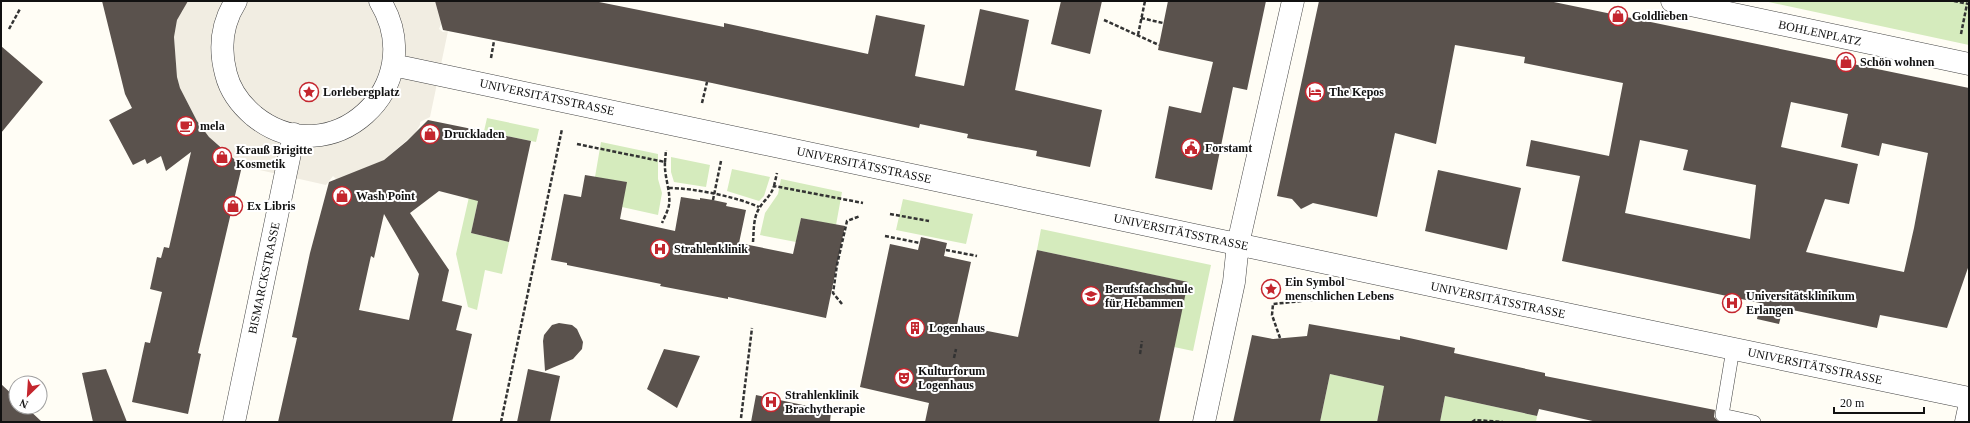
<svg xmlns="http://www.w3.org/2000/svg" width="1970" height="423" font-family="Georgia,serif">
  <rect width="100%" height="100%" fill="#fffdf5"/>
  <path fill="#d5ebbd" d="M1764 1H1969V45Z
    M487 118 539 129 536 142 493 133 471 233 509 242 502 274 485 270 477 310 468 307 456 254Z
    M601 142 658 154V179L662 193 658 215 622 207 626 182 595 177Z
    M671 157 710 165 706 187 674 182 671 172Z
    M732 169 770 177 764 196 759 201 727 191Z
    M781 179 842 192 836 225 801 218 796 242 760 235 765 213 778 194Z
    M903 199 973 214 966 244 896 230Z
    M1041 229 1211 265 1193 351 1174 347 1187 282 1037 250Z
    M1330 374 1384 386 1377 422H1320Z
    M1445 396 1537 416 1536 422H1440Z"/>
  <path fill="#f1ede2" d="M185 1H435L441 24 439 29 443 32 448 31 430 117 420 122V125L415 133 384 160 337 180 333 176 326 185 246 167 240 157 236 159 210 138 197 121 180 88 177 77 174 37 178 15 183 11 182 6Z"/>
  <path fill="#5a524d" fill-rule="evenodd" d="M102 1H188L177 20 174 37 177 77 180 88 197 121 209 137 242 166 198 353 201 354 188 414 132 402 145 342 150 343 162 292 150 289 157 257 161 258 164 247 169 248 191 152 166 171 161 156 147 164 145 159 133 165 109 120 132 108 125 94Z
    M435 1H594L724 27V23L868 54 876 15 925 25 915 76 964 86 980 9 1029 20 1015 90 1102 110 1090 167 1036 156 1037 151 967 138 968 134 920 124 919 128 712 83 443 30Z
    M1061 1H1102L1090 54 1051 44Z
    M1168 1H1266L1247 90 1233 87 1212 190 1155 178 1169 106 1201 113 1213 62 1158 50Z
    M1319 1H1549L1969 88V265L1947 328 1880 315 1877 328 1783 308 1779 324 1757 319 1760 303 1562 261 1580 176 1526 166 1531 140 1609 156 1623 83 1524 63 1525 57 1455 45 1436 144 1395 133 1377 217 1313 203 1301 209 1292 199 1277 196ZM1791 102 1848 114 1841 147 1879 156 1882 143 1928 153 1914 228 1904 272 1806 252 1825 199 1849 204 1858 164 1781 147ZM1640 140 1688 150 1683 170 1756 185 1750 239 1625 213Z
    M1 46 43 82 1 133Z
    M428 120 531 141 509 242 471 233 478 201 439 191 410 213 449 270 442 301 462 306 456 330 472 334 452 422H278L297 338 292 337 310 253 329 182 384 160 407 141ZM384 214 419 274 409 320 359 310 371 256 374 258Z
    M1438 170 1521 188 1507 250 1425 231Z
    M585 175 627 182 620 219 675 231 681 197 700 200V198L713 200 727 203 726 206 746 210 739 243 793 254 801 218 845 226 826 318 728 297V299L660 286 661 284 567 265V263L551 260 564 194 581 197Z
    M921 237 947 243 944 256 971 262 957 325 1018 337 1037 250 1188 282 1159 422H925L929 403 860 387 890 244 918 250Z
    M559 323 572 325 577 329 583 342 582 349 573 359 545 371 543 341 544 335 552 325Z
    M1309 324 1400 340V336L1455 348 1454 353 1545 373V376L1715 410 1714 417 1719 422H1597L1539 409 1537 416 1445 396 1440 422H1377L1384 386 1330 374 1320 422H1233L1252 335 1273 339 1307 336Z
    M664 349 700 356 677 408 647 389Z
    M106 369 127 422H93L82 373Z
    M528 369 560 376 550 422H517Z
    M1 384 16 398V407H26L42 422H1Z
    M756 395 831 411 830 422H751Z"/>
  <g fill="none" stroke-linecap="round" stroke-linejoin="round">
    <defs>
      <path id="service" d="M1733 349 1722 415 1754 422"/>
      <path id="minor" d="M236 1C222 23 219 48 226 74 230 90 241 105 254 116 330 177 432 87 380 1
        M1672 1 1969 64
        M393 65 1576 316 1969 398
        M234 422 294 134
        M1204 422 1234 282 1238 244 1293 1
        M1966 422 1969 408"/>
    </defs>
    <use href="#service" stroke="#444" stroke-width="14"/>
    <use href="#minor" stroke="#444" stroke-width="23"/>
    <path stroke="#333" stroke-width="2.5" stroke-dasharray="4 2" stroke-linecap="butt" d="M1954 1 1969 4
      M1141 18 1163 23
      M1104 20 1159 45
      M9 29 20 9
      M1961 34 1967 4
      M1138 35 1145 1
      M491 58 494 41
      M702 103 707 82
      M577 144 665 162C664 177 671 191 669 205 668 211 664 218 662 223
      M665 162 666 150
      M774 186 777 173
      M669 188C694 188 737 197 759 207
      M713 200 721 161
      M890 214 929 221
      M885 236 920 243
      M753 242C754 230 753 217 760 207 765 199 771 196 774 186L863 203
      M946 250 977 256
      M842 304 833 293 837 265 847 221 860 216
      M1280 338 1272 315 1273 304 1340 297
      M1140 354 1142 341
      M954 358 956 349
      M741 418 752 328
      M501 422 562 129
      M1472 422 1475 420 1503 422"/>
    <use href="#service" stroke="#fff" stroke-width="13"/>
    <use href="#minor" stroke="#fff" stroke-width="22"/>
  </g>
  <defs>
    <symbol id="shop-ring" viewBox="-11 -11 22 22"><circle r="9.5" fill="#fff" stroke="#c4262e" stroke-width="1.5"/><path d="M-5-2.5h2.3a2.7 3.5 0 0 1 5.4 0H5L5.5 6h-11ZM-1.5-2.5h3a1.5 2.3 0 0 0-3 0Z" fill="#c4262e"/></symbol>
    <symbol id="sight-ring" viewBox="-11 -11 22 22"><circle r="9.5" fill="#fff" stroke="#c4262e" stroke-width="1.5"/><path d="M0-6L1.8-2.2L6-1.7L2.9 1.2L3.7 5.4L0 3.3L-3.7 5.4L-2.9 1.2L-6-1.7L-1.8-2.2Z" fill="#c4262e"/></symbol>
    <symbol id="hotel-ring" viewBox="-11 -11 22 22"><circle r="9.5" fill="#fff" stroke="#c4262e" stroke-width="1.5"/><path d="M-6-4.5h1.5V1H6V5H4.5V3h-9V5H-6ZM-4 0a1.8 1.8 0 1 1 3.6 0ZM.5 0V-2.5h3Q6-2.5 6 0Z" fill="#c4262e"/></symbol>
    <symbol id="cafe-ring" viewBox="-11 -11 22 22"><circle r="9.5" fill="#fff" stroke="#c4262e" stroke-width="1.5"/><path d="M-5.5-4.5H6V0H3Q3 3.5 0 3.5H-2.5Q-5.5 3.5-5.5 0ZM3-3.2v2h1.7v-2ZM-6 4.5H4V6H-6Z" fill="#c4262e"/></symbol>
    <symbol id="civic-ring" viewBox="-11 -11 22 22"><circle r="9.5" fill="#fff" stroke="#c4262e" stroke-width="1.5"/><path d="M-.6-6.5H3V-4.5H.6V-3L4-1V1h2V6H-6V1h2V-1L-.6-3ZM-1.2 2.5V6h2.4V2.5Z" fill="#c4262e"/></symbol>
    <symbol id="hospital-ring" viewBox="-11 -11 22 22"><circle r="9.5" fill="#fff" stroke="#c4262e" stroke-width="1.5"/><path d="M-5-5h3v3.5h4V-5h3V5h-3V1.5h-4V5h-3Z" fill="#c4262e"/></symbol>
    <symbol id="school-ring" viewBox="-11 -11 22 22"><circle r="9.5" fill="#fff" stroke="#c4262e" stroke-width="1.5"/><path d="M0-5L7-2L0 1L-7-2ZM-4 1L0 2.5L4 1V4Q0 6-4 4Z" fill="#c4262e"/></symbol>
    <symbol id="building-ring" viewBox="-11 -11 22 22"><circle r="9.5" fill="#fff" stroke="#c4262e" stroke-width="1.5"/><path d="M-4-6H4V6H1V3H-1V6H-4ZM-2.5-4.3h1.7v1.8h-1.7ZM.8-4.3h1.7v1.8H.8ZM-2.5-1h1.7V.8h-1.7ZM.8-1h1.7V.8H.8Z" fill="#c4262e"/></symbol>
    <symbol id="theatre-ring" viewBox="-11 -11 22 22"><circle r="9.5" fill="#fff" stroke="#c4262e" stroke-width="1.5"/><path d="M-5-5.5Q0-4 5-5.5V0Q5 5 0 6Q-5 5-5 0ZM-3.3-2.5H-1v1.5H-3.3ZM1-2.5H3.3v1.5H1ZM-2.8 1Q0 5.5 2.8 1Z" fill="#c4262e"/></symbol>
  </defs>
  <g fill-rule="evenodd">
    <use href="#shop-ring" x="1607" y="5" width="22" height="22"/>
    <use href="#shop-ring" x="1835" y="51" width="22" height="22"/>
    <use href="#sight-ring" x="298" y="81" width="22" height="22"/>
    <use href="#hotel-ring" x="1304" y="81" width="22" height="22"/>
    <use href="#cafe-ring" x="175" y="115" width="22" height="22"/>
    <use href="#shop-ring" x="419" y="123" width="22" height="22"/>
    <use href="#civic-ring" x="1180" y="137" width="22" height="22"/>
    <use href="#shop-ring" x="211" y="146" width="22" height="22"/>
    <use href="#shop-ring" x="331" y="185" width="22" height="22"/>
    <use href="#shop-ring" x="222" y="195" width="22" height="22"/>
    <use href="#hospital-ring" x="649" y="238" width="22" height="22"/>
    <use href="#sight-ring" x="1260" y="278" width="22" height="22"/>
    <use href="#school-ring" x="1080" y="285" width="22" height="22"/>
    <use href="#hospital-ring" x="1721" y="292" width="22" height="22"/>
    <use href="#building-ring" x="904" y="317" width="22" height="22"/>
    <use href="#theatre-ring" x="893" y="367" width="22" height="22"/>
    <use href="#hospital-ring" x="760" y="391" width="22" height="22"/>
  </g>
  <g text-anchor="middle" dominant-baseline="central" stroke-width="4" stroke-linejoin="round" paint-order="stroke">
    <g font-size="12" font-weight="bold" fill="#111" stroke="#fff" text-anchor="start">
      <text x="1632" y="16">Goldlieben</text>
      <text x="1860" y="62">Schön wohnen</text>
      <text x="323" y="92">Lorlebergplatz</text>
      <text x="1329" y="92">The Kepos</text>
      <text x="200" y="126">mela</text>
      <text x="444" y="134">Druckladen</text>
      <text x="1205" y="148">Forstamt</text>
      <text x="236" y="150">Krauß Brigitte<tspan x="236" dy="14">Kosmetik</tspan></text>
      <text x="356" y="196">Wash Point</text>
      <text x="247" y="206">Ex Libris</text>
      <text x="674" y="249">Strahlenklinik</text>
      <text x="1285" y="282">Ein Symbol<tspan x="1285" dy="14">menschlichen Lebens</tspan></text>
      <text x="1105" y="289">Berufsfachschule<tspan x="1105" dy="14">für Hebammen</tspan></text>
      <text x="1746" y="296">Universitätsklinikum<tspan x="1746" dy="14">Erlangen</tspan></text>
      <text x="929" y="328">Logenhaus</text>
      <text x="918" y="371">Kulturforum<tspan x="918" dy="14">Logenhaus</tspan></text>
      <text x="785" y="395">Strahlenklinik<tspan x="785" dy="14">Brachytherapie</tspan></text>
    </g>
    <g font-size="12" fill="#111" stroke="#fff">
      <text transform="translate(1820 33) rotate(12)">BOHLENPLATZ</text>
      <text transform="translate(547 97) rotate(12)">UNIVERSITÄTSSTRASSE</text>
      <text transform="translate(864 165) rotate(12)">UNIVERSITÄTSSTRASSE</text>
      <text transform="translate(1181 232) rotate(12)">UNIVERSITÄTSSTRASSE</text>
      <text transform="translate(264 278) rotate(-78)">BISMARCKSTRASSE</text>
      <text transform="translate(1498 300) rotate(12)">UNIVERSITÄTSSTRASSE</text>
      <text transform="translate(1815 366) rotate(12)">UNIVERSITÄTSSTRASSE</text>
    </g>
  </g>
  <rect width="1970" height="423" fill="none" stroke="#111111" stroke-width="4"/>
  <g transform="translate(28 395) rotate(205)"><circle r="19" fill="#ffffff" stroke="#a0a0a0"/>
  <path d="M0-3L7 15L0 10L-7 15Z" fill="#c4262e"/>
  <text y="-6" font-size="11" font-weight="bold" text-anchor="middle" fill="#111111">N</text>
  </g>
  <path d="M1834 407v6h90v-6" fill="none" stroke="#111111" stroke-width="2"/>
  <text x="1840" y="407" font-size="12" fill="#111111" stroke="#ffffff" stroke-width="3" paint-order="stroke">20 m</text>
</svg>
